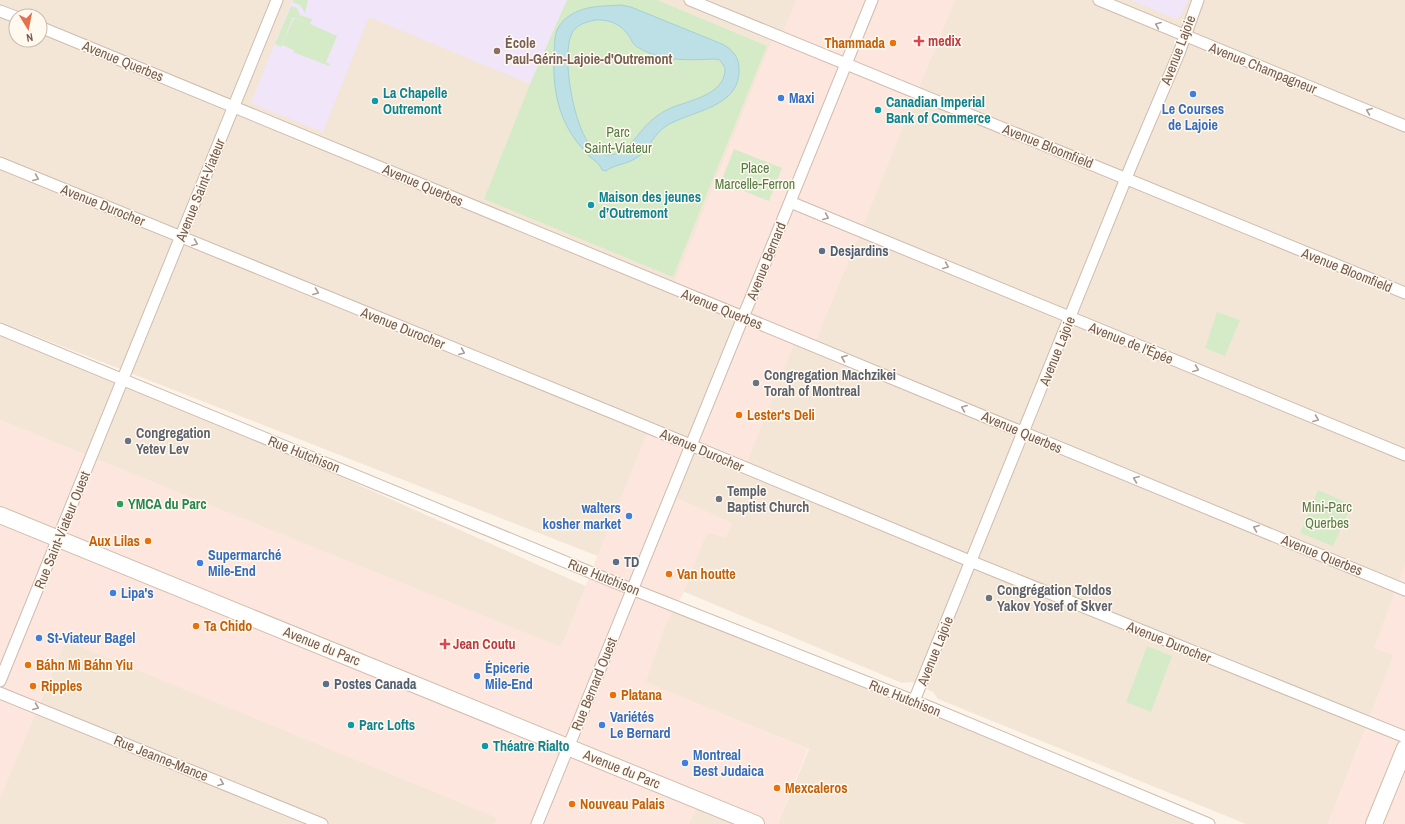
<svg xmlns="http://www.w3.org/2000/svg" width="1405" height="824" font-family="'Archivo Narrow',sans-serif">
  <rect width="100%" height="100%" fill="#fcf4e9"/>
  <path fill="#f4e6d7" fill-rule="evenodd" d="M0 0H1405V592L1374 648 1394 655 1328 824H1246L938 699 933 692 911 682 902 683 618 564 0 322ZM16 16H40V40H16Z
    M0 329 133 384 610 597 618 583 1209 824H778L809 749 0 420Z
    M0 611 527 824H0Z
    M699 803 749 824H688Z"/>
  <path fill="#fce6dd" d="M796 0H955L814 346 796 339 744 471 690 446 671 495 732 523 726 538 709 533 704 540 684 592 665 626 646 682 808 749 778 824H749L699 803 688 824H494L497 818 66 641 0 799V420L561 647 648 430 688 444 743 317 672 288 774 35 781 37Z
    M1405 564V824H1328L1394 655 1374 648Z"/>
  <path fill="#f1e5f9" d="M292 0H567L530 84 369 17 323 132 251 103Z
    M1131 0H1188L1181 15 1176 19Z"/>
  <path fill="#d5eac7" d="M293 0H308L305 13 300 5 292 2Z
    M567 0H657L767 46 673 277 484 199 530 84Z
    M291 6 297 8 300 15 312 19 310 24 337 36 326 62 330 64 329 66 293 52 294 50 282 45 294 18 309 24 293 17 281 47 275 44Z
    M734 149 782 168 769 201 721 182Z
    M1217 312 1240 320 1225 356 1205 348Z
    M1318 490 1352 505 1333 546 1300 533Z
    M1147 646 1172 656 1151 712 1126 702Z"/>
  <path fill="#bde0e6" stroke="#a4d0d7" fill-rule="evenodd" d="M603 6 621 5 631 7 722 44C732 49 738 56 739 67 742 108 692 110 666 126 654 134 650 147 639 156 628 165 614 164 606 171L602 170C599 162 593 160 588 155 581 147 574 139 569 130 555 105 553 80 554 53 555 44 554 36 558 28 567 12 586 7 603 6ZM595 20C609 19 621 24 629 36 632 41 634 46 639 48 663 62 688 60 715 59L720 60 725 68C726 92 696 99 679 105 669 108 660 113 652 120 637 132 624 163 599 153 575 143 560 55 572 33 576 25 586 22 595 20Z"/>
  <g fill="none" stroke-linecap="round" stroke-linejoin="round">
    <defs>
      <path id="street" d="M690 0 1405 293
        M1099 0 1405 126
        M0 11 16 17
        M40 27 1405 590
        M0 163 618 415 970 561 1405 737
        M790 202 1405 455
        M0 329 614 582 927 706 1209 824
        M0 681 277 0
        M0 693 322 824
        M914 701 1131 166 1179 53 1198 0
        M537 824 872 0"/>
      <path id="secondary" d="M0 515 756 824
        M1374 824 1405 748"/>
    </defs>
    <use href="#street" stroke="#cebcaf" stroke-width="13"/>
    <use href="#secondary" stroke="#d1bdac" stroke-width="18"/>
    <use href="#street" stroke="#fff" stroke-width="11"/>
    <use href="#secondary" stroke="#fff" stroke-width="16"/>
  </g>
  <defs><path id="oneway-chevron" d="M-2-3.5L2.5 0L-2 3.5" fill="none" stroke-width="1.6" stroke-linecap="round" stroke-linejoin="round"/></defs>
  <g stroke="#ad9d94">
    <use href="#oneway-chevron" transform="translate(1158 25) rotate(-157)"/>
    <use href="#oneway-chevron" transform="translate(1369 111) rotate(-158)"/>
    <use href="#oneway-chevron" transform="translate(36 178) rotate(22)"/>
    <use href="#oneway-chevron" transform="translate(826 217) rotate(23)"/>
    <use href="#oneway-chevron" transform="translate(195 243) rotate(22)"/>
    <use href="#oneway-chevron" transform="translate(946 266) rotate(23)"/>
    <use href="#oneway-chevron" transform="translate(316 292) rotate(22)"/>
    <use href="#oneway-chevron" transform="translate(462 352) rotate(22)"/>
    <use href="#oneway-chevron" transform="translate(844 358) rotate(-158)"/>
    <use href="#oneway-chevron" transform="translate(1196 369) rotate(22)"/>
    <use href="#oneway-chevron" transform="translate(964 408) rotate(-158)"/>
    <use href="#oneway-chevron" transform="translate(1316 419) rotate(22)"/>
    <use href="#oneway-chevron" transform="translate(1136 479) rotate(-158)"/>
    <use href="#oneway-chevron" transform="translate(1256 528) rotate(-158)"/>
    <use href="#oneway-chevron" transform="translate(36 707) rotate(22)"/>
    <use href="#oneway-chevron" transform="translate(221 783) rotate(22)"/>
  </g>
  <g fill="#e0444e" stroke="#fff9ef" stroke-width="1.5">
    <path d="M917 35h4v4h4v4h-4v4h-4v-4h-4v-4h4z"/>
    <path d="M443 638h4v4h4v4h-4v4h-4v-4h-4v-4h4z"/>
  </g>
  <g fill="#e8710a" stroke="#fff9ef" stroke-width="1.5">
    <circle cx="893" cy="43" r="4"/>
    <circle cx="739" cy="415" r="4"/>
    <circle cx="148" cy="541" r="4"/>
    <circle cx="669" cy="574" r="4"/>
    <circle cx="196" cy="626" r="4"/>
    <circle cx="28" cy="665" r="4"/>
    <circle cx="33" cy="686" r="4"/>
    <circle cx="613" cy="695" r="4"/>
    <circle cx="777" cy="788" r="4"/>
    <circle cx="572" cy="804" r="4"/>
  </g>
  <circle fill="#8d6e63" stroke="#fff9ef" stroke-width="1.5" cx="497" cy="51" r="4"/>
  <g fill="#3f7fe0" stroke="#fff9ef" stroke-width="1.5">
    <circle cx="1193" cy="94" r="4"/>
    <circle cx="781" cy="98" r="4"/>
    <circle cx="629" cy="516" r="4"/>
    <circle cx="200" cy="563" r="4"/>
    <circle cx="113" cy="593" r="4"/>
    <circle cx="39" cy="638" r="4"/>
    <circle cx="477" cy="676" r="4"/>
    <circle cx="602" cy="725" r="4"/>
    <circle cx="685" cy="763" r="4"/>
  </g>
  <g fill="#0f9aa8" stroke="#fff9ef" stroke-width="1.5">
    <circle cx="375" cy="101" r="4"/>
    <circle cx="878" cy="110" r="4"/>
    <circle cx="591" cy="205" r="4"/>
    <circle cx="351" cy="725" r="4"/>
    <circle cx="485" cy="746" r="4"/>
  </g>
  <g fill="#5c6f8a" stroke="#fff9ef" stroke-width="1.5">
    <circle cx="822" cy="251" r="4"/>
    <circle cx="616" cy="562" r="4"/>
    <circle cx="326" cy="684" r="4"/>
  </g>
  <g fill="#6b7280" stroke="#fff9ef" stroke-width="1.5">
    <circle cx="756" cy="383" r="4"/>
    <circle cx="128" cy="441" r="4"/>
    <circle cx="719" cy="499" r="4"/>
    <circle cx="989" cy="598" r="4"/>
  </g>
  <circle fill="#2e9e5b" stroke="#fff9ef" stroke-width="1.5" cx="120" cy="504" r="4"/>
  <g text-anchor="middle" dominant-baseline="central" stroke-width="3" stroke-linejoin="round" paint-order="stroke">
    <g font-size="14" font-weight="bold" fill="#be3a42" stroke="#fff9ef" text-anchor="start">
      <text x="928" y="41">medix</text>
      <text x="453" y="644">Jean Coutu</text>
    </g>
    <g font-size="14" font-weight="bold" fill="#785e54" stroke="#fff9ef" text-anchor="start">
      <text x="505" y="43">École<tspan x="505" dy="16">Paul-Gérin-Lajoie-d'Outremont</tspan></text>
    </g>
    <g font-size="14" font-weight="bold" fill="#c56008" stroke="#fff9ef" text-anchor="start">
      <text x="885" y="43" text-anchor="end">Thammada</text>
      <text x="747" y="415">Lester's Deli</text>
      <text x="140" y="541" text-anchor="end">Aux Lilas</text>
      <text x="677" y="574">Van houtte</text>
      <text x="204" y="626">Ta Chido</text>
      <text x="36" y="665">Báhn Mì Báhn Yiu</text>
      <text x="41" y="686">Ripples</text>
      <text x="621" y="695">Platana</text>
      <text x="785" y="788">Mexcaleros</text>
      <text x="580" y="804">Nouveau Palais</text>
    </g>
    <g font-size="14" fill="#765b4d" stroke="#fff9ef">
      <text transform="translate(1178 50) rotate(-69)">Avenue Lajoie</text>
      <text transform="translate(123 61) rotate(22)">Avenue Querbes</text>
      <text transform="translate(1263 68) rotate(22)">Avenue Champagneur</text>
      <text transform="translate(1048 146) rotate(22)">Avenue Bloomfield</text>
      <text transform="translate(423 185) rotate(23)">Avenue Querbes</text>
      <text transform="translate(200 190) rotate(-68)">Avenue Saint-Viateur</text>
      <text transform="translate(103 205) rotate(22)">Avenue Durocher</text>
      <text transform="translate(766 261) rotate(-68)">Avenue Bernard</text>
      <text transform="translate(1347 270) rotate(22)">Avenue Bloomfield</text>
      <text transform="translate(722 309) rotate(22)">Avenue Querbes</text>
      <text transform="translate(403 328) rotate(22)">Avenue Durocher</text>
      <text transform="translate(1131 343) rotate(22)">Avenue de l'Épée</text>
      <text transform="translate(1057 351) rotate(-68)">Avenue Lajoie</text>
      <text transform="translate(1022 432) rotate(23)">Avenue Querbes</text>
      <text transform="translate(702 450) rotate(23)">Avenue Durocher</text>
      <text transform="translate(304 454) rotate(22)">Rue Hutchison</text>
      <text transform="translate(62 530) rotate(-68)">Rue Saint-Viateur Ouest</text>
      <text transform="translate(1322 555) rotate(22)">Avenue Querbes</text>
      <text transform="translate(604 577) rotate(22)">Rue Hutchison</text>
      <text transform="translate(1169 642) rotate(22)">Avenue Durocher</text>
      <text transform="translate(322 646) rotate(22)">Avenue du Parc</text>
      <text transform="translate(935 651) rotate(-68)">Avenue Lajoie</text>
      <text transform="translate(594 684) rotate(-68)">Rue Bernard Ouest</text>
      <text transform="translate(905 698) rotate(22)">Rue Hutchison</text>
      <text transform="translate(161 758) rotate(22)">Rue Jeanne-Mance</text>
      <text transform="translate(622 769) rotate(22)">Avenue du Parc</text>
    </g>
    <g font-size="14" font-weight="bold" fill="#0d838f" stroke="#fff9ef" text-anchor="start">
      <text x="383" y="93">La Chapelle<tspan x="383" dy="16">Outremont</tspan></text>
      <text x="886" y="102">Canadian Imperial<tspan x="886" dy="16">Bank of Commerce</tspan></text>
      <text x="599" y="197">Maison des jeunes<tspan x="599" dy="16">d’Outremont</tspan></text>
      <text x="359" y="725">Parc Lofts</text>
      <text x="493" y="746">Théatre Rialto</text>
    </g>
    <g font-size="14" font-weight="bold" fill="#366cbe" stroke="#fff9ef" text-anchor="start">
      <text x="789" y="98">Maxi</text>
      <text x="1193" y="109" text-anchor="middle">Le Courses<tspan x="1193" dy="16">de Lajoie</tspan></text>
      <text x="621" y="508" text-anchor="end">walters<tspan x="621" dy="16">kosher market</tspan></text>
      <text x="208" y="555">Supermarché<tspan x="208" dy="16">Mile-End</tspan></text>
      <text x="121" y="593">Lipa's</text>
      <text x="47" y="638">St-Viateur Bagel</text>
      <text x="485" y="668">Épicerie<tspan x="485" dy="16">Mile-End</tspan></text>
      <text x="610" y="717">Variétés<tspan x="610" dy="16">Le Bernard</tspan></text>
      <text x="693" y="755">Montreal<tspan x="693" dy="16">Best Judaica</tspan></text>
    </g>
    <g font-size="14" fill="#557c44" stroke="#fff9ef">
      <text x="618" y="132">Parc<tspan x="618" dy="16">Saint-Viateur</tspan></text>
      <text x="755" y="168">Place<tspan x="755" dy="16">Marcelle-Ferron</tspan></text>
      <text x="1327" y="507">Mini-Parc<tspan x="1327" dy="16">Querbes</tspan></text>
    </g>
    <g font-size="14" font-weight="bold" fill="#4e5e75" stroke="#fff9ef" text-anchor="start">
      <text x="830" y="251">Desjardins</text>
      <text x="624" y="562">TD</text>
      <text x="334" y="684">Postes Canada</text>
    </g>
    <g font-size="14" font-weight="bold" fill="#5b616d" stroke="#fff9ef" text-anchor="start">
      <text x="764" y="375">Congregation Machzikei<tspan x="764" dy="16">Torah of Montreal</tspan></text>
      <text x="136" y="433">Congregation<tspan x="136" dy="16">Yetev Lev</tspan></text>
      <text x="727" y="491">Temple<tspan x="727" dy="16">Baptist Church</tspan></text>
      <text x="997" y="590">Congrégation Toldos<tspan x="997" dy="16">Yakov Yosef of Skver</tspan></text>
    </g>
    <g font-size="14" font-weight="bold" fill="#27864d" stroke="#fff9ef" text-anchor="start">
      <text x="128" y="504">YMCA du Parc</text>
    </g>
  </g>
  <g transform="translate(28 28) rotate(170)"><circle r="19" fill="#fff9ef" stroke="#c8baae"/>
  <path d="M0-3L7 15L0 10L-7 15Z" fill="#e27152"/>
  <text y="-6" font-size="11" font-weight="bold" text-anchor="middle" fill="#765b4d">N</text>
  </g>
</svg>
